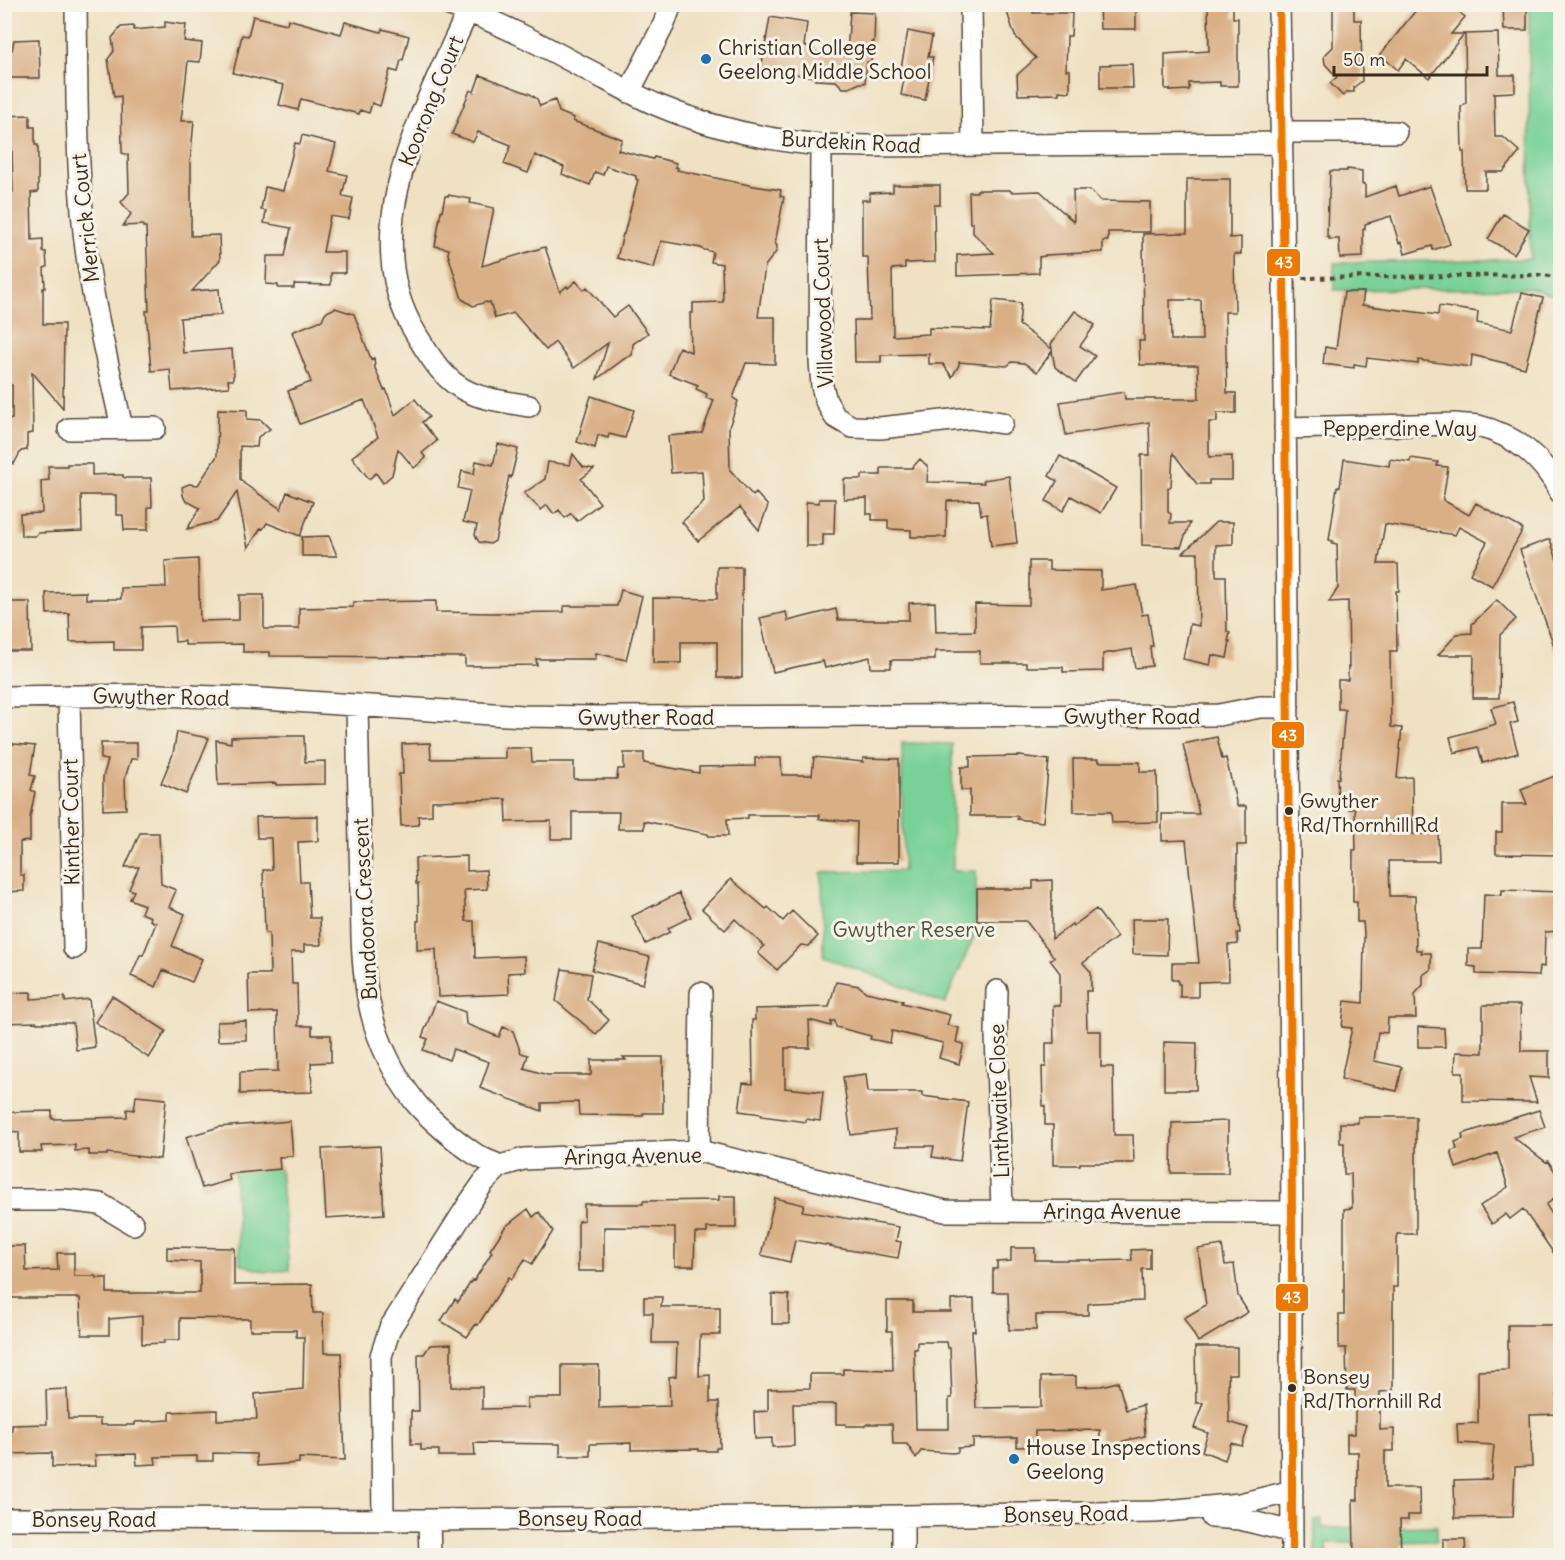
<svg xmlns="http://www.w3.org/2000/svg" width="1565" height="1560" font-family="Delius,sans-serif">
  <rect width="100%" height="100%" fill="#f7f3e8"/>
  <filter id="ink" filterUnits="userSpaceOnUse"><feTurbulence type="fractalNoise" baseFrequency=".0167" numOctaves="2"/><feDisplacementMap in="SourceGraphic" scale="12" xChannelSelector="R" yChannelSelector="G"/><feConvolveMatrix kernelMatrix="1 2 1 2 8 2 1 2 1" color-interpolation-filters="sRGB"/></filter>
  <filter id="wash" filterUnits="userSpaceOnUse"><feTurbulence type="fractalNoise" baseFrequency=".008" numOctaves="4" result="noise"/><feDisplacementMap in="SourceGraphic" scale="24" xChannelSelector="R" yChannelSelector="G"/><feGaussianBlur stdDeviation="1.35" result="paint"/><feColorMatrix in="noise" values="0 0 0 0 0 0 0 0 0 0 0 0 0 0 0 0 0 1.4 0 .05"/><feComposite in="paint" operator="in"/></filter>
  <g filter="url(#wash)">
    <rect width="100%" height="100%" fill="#efe1c2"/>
    <path fill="#79d197" stroke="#5a7e5a" stroke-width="1.5" d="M1529 5H1560V298L1532 288 1334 290V263L1530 259Z
      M902 743 952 744 953 871H976L975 934 945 1003 823 956 822 872 903 871Z
      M280 1169 289 1270 266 1272 240 1264 234 1172Z
      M1322 1520V1528L1437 1526V1541L1327 1543V1555H1315V1521Z"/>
    <g id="blocks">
      <path fill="#d9af85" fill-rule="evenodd" d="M1099 4H1136V29H1100Z
        M1208 4H1233V18H1238V86H1220V82L1189 83V90L1170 91V89H1165V54L1209 51Z
        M1333 4H1354V20H1361L1362 81 1354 87V92H1347L1343 96 1330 83 1337 77 1325 64 1324 56 1333 47Z
        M1421 4H1450L1465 17 1451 34H1464L1429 78 1406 59 1398 70 1380 55Z
        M1503 4H1527V30H1504Z
        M1032 5 1033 13H1072L1071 36H1067L1066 70H1070V92L1059 91V94L1018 95 1017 75 1036 58 1015 36 1007 12Z
        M850 12 875 13 874 42H872L871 62H867L865 83H860L849 88H843L836 81 815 80V77L761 69 770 17 807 23 804 46 814 48 813 52 847 55Z
        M253 16 287 24 288 19 341 34 345 22 381 32 382 29 409 36 403 60H401L398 72 390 70 380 106 372 103 369 113 360 110 359 114 301 99 298 110 279 105 284 85 233 73 242 35 248 36Z
        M165 22 186 25 184 41 202 43 200 62 188 61 181 121H194L190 163H191V236L219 235 220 260 192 291 219 289 221 315 180 318 183 353 232 349 234 375 233 376V380H228L229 387 172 391 170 369 151 371 146 311H149L146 227H143V225L123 226 131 214 121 202 129 193 128 155 122 153 121 96 114 97 108 59 114 51 112 38 121 27 134 26V30L165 27Z
        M908 31 932 36 928 57H933L925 100 901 95 906 68H901Z
        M1498 33 1499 75H1515V92L1494 93 1495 137H1503L1520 152 1503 172H1486V189H1465L1464 152H1462L1461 107 1466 103 1465 34Z
        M39 39 40 78H4V50H12L14 40Z
        M1132 64 1133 88H1100V65Z
        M480 75 530 94 537 99 540 106 555 100 559 112 574 118 573 121 622 139 618 150 653 159 654 157 676 163 675 167 678 168 677 170 754 186 781 190 780 196 784 197 775 243 777 246 776 252 765 266 758 317H775V364L746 363 733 398 738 401 729 427 730 470 753 496 756 493 768 506 759 530 740 507 698 541 682 522 704 502 702 471 671 473 668 436 702 433 714 400 706 398 707 394 696 389 698 385 669 374 679 347 691 352 690 313H693V303L723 302 722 264 711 262 713 252 701 249V248L661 241 654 268 617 258 623 234H624L638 180 636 179V176L606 166 603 175 595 172 590 185 562 174 564 167 535 155 528 173 504 164 511 145 478 132 473 142 452 134 470 90 474 92Z
        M30 115V127H35V145H38V192L31 193 32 240 43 239V252H46L47 267 44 268 45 288H43V324H64L63 408 32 372 33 433 27 434V450L21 451 14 464 4 452V420L12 419V385H4V192H13L12 147H4V116Z
        M302 135 336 144 329 171 347 175 342 196 353 198 349 219 330 216 323 252H345V273H331V285L294 284V288H278V285L266 284 267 256H285L291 228 264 223 266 211 261 210 265 187 283 191 295 143 300 144Z
        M1347 169 1362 171V184H1365V197L1396 186 1399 196 1430 186 1450 244 1433 250 1432 246 1405 254 1402 242 1399 243 1391 216 1365 224V229H1363V257L1340 258 1339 239H1329V237H1327L1328 199H1329L1330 171H1347Z
        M1187 179H1230V238L1241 237V254H1234L1235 312H1225L1227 393H1236V413H1217V422H1209V457L1232 456V480H1209V484H1197L1173 453 1171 486 1168 488V512L1171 514 1170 523H1190L1181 547 1142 545 1141 455H1150L1149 422 1066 435 1060 402 1124 392 1125 399H1199L1198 365H1140L1139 341H1144L1143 234 1187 233ZM1170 300H1201L1202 340H1171Z
        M893 185H940V205H934L935 262 905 263V268L892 269 893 336 929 334V328L990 330 993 300 1021 303 1019 325 1052 349 1051 344 1075 311 1095 325 1080 346 1095 356 1076 382 1055 367 1052 351 1037 372 1024 363 1012 362 1007 366 959 362V365L952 377 943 364H929V354L881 355V362H855L854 320H870L868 257H862V200H870V193L893 192Z
        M977 190H1010L1011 192 1040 191 1074 222 1073 190H1090L1101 201 1150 202V232H1108V241H1103V252L1045 255V256L1039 257V273L957 276V255L994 253 973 233V223H970L969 192H977Z
        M448 195 471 199 470 203 494 208 482 266 545 247 560 292 567 286 568 288 576 281 584 290 587 287 613 317 628 306 648 333 633 344 632 355 624 359 597 379 608 343 574 368 555 342 546 350 514 313 495 318 490 302 487 303 486 302 473 306 462 299 448 254 449 249 435 246 441 211H442L445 196H448Z
        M1503 214 1529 229 1514 254 1488 239Z
        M1344 292H1364L1362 305 1438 315 1439 306 1478 312 1477 323 1512 330 1522 293 1543 298 1525 368 1472 355 1471 367 1418 360V364L1367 358 1366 366 1354 364V368L1323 364 1325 347 1336 349Z
        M335 308 354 314 371 359 374 358 375 368 384 390 386 389 395 415 415 399 429 417 422 422 437 441 422 453 426 458 414 468 398 449 392 475 383 483 376 473 369 479 352 457 378 437 364 400 300 424 288 391 311 382 292 332 322 320 325 313Z
        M591 396 634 410 625 438 609 434 608 438 598 435 595 448 577 442Z
        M218 409 247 410V419L261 420 270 429 258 437 257 447 240 446V479L244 482 243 483 281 509 287 492 313 502 300 536 267 523 263 529 261 528 248 548 237 492 217 521 187 529 200 508 185 500 183 495 182 487 189 484 198 485 217 456Z
        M498 444 518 449 511 478 509 476 495 541 490 544 479 542 475 535 477 525 463 522 470 491 458 488 462 471 474 474 476 461 493 465Z
        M573 454 583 467 594 469 581 479 600 503 577 521 571 513 565 518 559 510 554 514 547 505 541 510 524 493 545 479 548 462 570 465Z
        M1060 456 1116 488 1101 513 1071 496 1063 511 1046 501 1057 481 1049 476Z
        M1411 458 1438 462 1437 466 1448 467 1443 500 1469 515 1476 503 1523 529 1492 586 1470 574 1487 542 1459 527 1455 535 1385 524 1378 564H1398L1399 591H1396L1397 651H1390L1391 727 1402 728 1397 778 1412 777 1413 834H1438L1439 861H1389L1390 896H1415L1416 950H1421V953H1431V969L1423 975V985L1415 994 1416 1018H1388L1387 1033 1378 1032 1374 1061 1402 1067 1397 1091 1341 1079 1352 1028 1342 1027 1345 1001 1363 1003 1364 933 1363 922H1357V902H1353V850H1356L1355 809H1349V801L1338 802 1337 778H1339L1345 709H1338V680H1348V667H1349L1348 601 1329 602 1338 588 1337 544 1332 543 1333 541 1329 540 1337 487H1340L1344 459 1389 466 1390 459 1410 462Z
        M920 459 928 467 927 482 984 483 983 480 1009 476 1017 543 991 546 987 514 981 515 979 500 947 501 946 537H911V530L888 529V520H872V514H867V498L844 499V479H862V475H881V468H912Z
        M67 464H92V475L114 474V475H123V477L126 478H151L152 507H148V530H124L123 515H116V495H81L82 531 38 533 35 536H21L20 514 42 513 41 481 49 480 48 466H67Z
        M819 499H835L834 534H823V546H806V502L819 503Z
        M1216 522H1233V544L1216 545V576H1226L1227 632 1230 633 1228 641H1230L1227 658 1212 655 1210 665 1183 659 1190 624 1199 626 1198 553H1183Z
        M329 536 337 556H302V537Z
        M1550 539 1560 569V657H1558L1520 550Z
        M198 559 200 621 239 620V595H264V629H299V608L353 607V602L436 601V612L491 613 564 612V606H617L621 590 642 596 626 660 596 653V659H536L537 665 465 666V657L270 656V652H243V644L185 645V641L175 642 174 626 141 627V650H114V641L70 642 69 613 47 614 46 593 86 592V599H121V588L166 587 165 561Z
        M1029 561H1049V570L1101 571V590L1137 585 1142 615 1148 614 1153 646H1150L1152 666 1135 668 1132 649 1103 654V671L1063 672V667H1026V663H980V651H935V660H891V668H871L870 657 825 668 823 661 773 672 760 618 786 612 788 621 836 609 838 620H909V603L935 602 936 632 975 631V604L1029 605Z
        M717 567H742V678H717V642H681V663H653V598L717 599Z
        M1497 600 1516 619 1500 635 1499 698H1473L1474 655H1438L1457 634 1472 633V624Z
        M4 602H30L31 651H4Z
        M1513 702 1518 722 1510 724 1518 753 1483 763 1478 747 1454 753 1450 737 1496 724 1491 708Z
        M177 732 209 738 186 794 161 783 173 754Z
        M259 736H304L305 762 325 761V784L276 785V783L218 785 216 740 231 743V737Z
        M1217 737 1222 759 1226 758 1237 806H1246V845H1237V905L1240 933H1237L1238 944 1228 945 1229 981 1198 982V997H1180V984H1178V980H1172V963H1199L1186 840 1162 841V814H1199L1183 744Z
        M4 743 35 746 30 775 35 776 31 790 35 792 30 817V841L20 842V875H24V891L4 892Z
        M101 743H137V759H131L125 778 126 809 103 810V777L108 760 101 759Z
        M430 743 431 759 505 758V748H531L532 762H574V779H617L618 769H624V753H644V763L699 773V767L755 766V758H781L782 775H812L814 757 863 762V758L899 759V862H856L857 822 819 819 820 815H748V818L727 819 728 836H708V834L644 821V829H618L619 812H572V839H551V821L507 822 506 799 432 801V815L418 816 419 825 401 826 399 774H403L402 744Z
        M1020 756 1049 760 1043 822 1017 819 1018 816H970V790H961V767H970V757Z
        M1073 759H1099V762H1140V772H1157L1158 822 1112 823 1111 812H1074Z
        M1560 774V855L1496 854V832H1502V804H1527L1521 789Z
        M318 816V841L298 842 300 882H308L310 918H320L321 945H304V952H291L292 984H297L298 1026H312V1035H331V1062L311 1063 312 1092 240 1094V1072L278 1071 277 1012 249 1013 248 974H270L269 933H265L263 870H272L271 838H257L256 817Z
        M140 833H159L161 884 176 890 169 907 185 914 172 946 202 959 192 982 163 970 156 987 131 976 140 955H143L156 923 150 920 151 917 141 913 144 905 130 899 134 891 129 889 139 867H125Z
        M467 856V871L486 870 487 889 464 890 466 921H474L475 958 524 956 525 972 508 973 509 994 438 997 436 949 417 950V921H419L418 884H416L415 858Z
        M731 879 766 909 768 907 783 921 792 911 818 936 809 946 801 945 777 970 758 953 764 946 735 919 725 930 702 909Z
        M1052 880V939L1072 924 1073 926 1096 909 1117 937 1083 963 1091 972V991H1086L1087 1031H1101V1067H1113L1114 1135H1133L1134 1163H1080V1165H1053V1125H1045V1106H1043L1042 1067H1046V1043H1054L1053 1006H1060V973L1050 960 1054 957 1026 921H977V889H1033V881Z
        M1502 890 1560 892V931L1545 932 1544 967 1540 966 1539 976 1476 974V967L1468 966V949H1482L1484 894 1502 895Z
        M679 893 691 917 668 928 670 932 646 944 632 916Z
        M1132 919H1168L1167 955 1133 954Z
        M599 944 650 957 643 984 592 970Z
        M562 969 591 974 587 999 609 1020 596 1034 556 1001Z
        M836 982 859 986 866 992 894 998 903 1001 902 1003 950 1015 947 1025 959 1028 956 1042 964 1044 959 1064 939 1058 943 1043 892 1031 890 1043 870 1039 871 1036 836 1027 835 1021H831V1026L809 1020 810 1048H785V1088L823 1092 820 1121 806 1119V1122L761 1116 762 1114 739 1111 743 1083 753 1084 752 1020H755V1009L829 1007Z
        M31 992V999L65 997V1002L89 999 95 1047 76 1050 73 1023H37V1022L4 1023V993Z
        M112 996 166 1031 149 1058 95 1022Z
        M436 1001 465 1012 466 1024 499 1037 503 1027 513 1031 521 1053 528 1055 524 1068 547 1075H591V1060H626L623 1057H663V1113H643V1116L579 1115 578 1102 542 1103V1111L480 1088 489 1062 453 1049 449 1060 423 1050 428 1039 422 1037Z
        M1483 1005H1520L1521 1051H1549V1078L1529 1077 1537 1102 1463 1101V1072H1455L1456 1052 1483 1053Z
        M246 1021V1040L218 1041 217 1022Z
        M1418 1027 1444 1028 1445 1047H1418Z
        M1164 1042 1197 1043 1196 1090H1164Z
        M866 1074 868 1092H922V1096L968 1102 960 1161 932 1157 934 1146H896V1129L851 1135 843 1077Z
        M136 1096 166 1099 160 1159 107 1153V1155H89V1150L75 1151V1145L41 1146 42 1152H19V1132L5 1131V1112L52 1111V1119L127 1117V1109L134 1110Z
        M1539 1110 1545 1127 1513 1137 1546 1162 1548 1161 1560 1179V1194L1546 1205 1560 1226V1262L1523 1209 1510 1219 1506 1214 1492 1224 1480 1206 1508 1187 1497 1153 1456 1168 1451 1151 1457 1149 1455 1142 1463 1139 1462 1134Z
        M1358 1117H1416V1234H1397V1287H1393V1391L1380 1392V1430L1394 1429V1451H1385V1488H1419L1420 1515H1408V1520H1400L1401 1556H1354L1353 1500H1358V1452H1347V1434H1355V1390H1347L1346 1348H1339V1315H1344V1209L1352 1208 1351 1174H1344V1143H1340V1123H1358Z
        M290 1121 293 1156 279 1157 280 1169 228 1174 230 1180 202 1188 186 1137 219 1127Z
        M1228 1121V1173H1171L1172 1123Z
        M380 1146 384 1214 326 1218 322 1149Z
        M719 1196H736V1228H707V1233H695L694 1266H675V1228L604 1227V1271H578V1221L584 1220V1204H643V1201L719 1200Z
        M775 1198 804 1205 802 1211 899 1227 896 1241 901 1242 898 1258 830 1247 831 1246 795 1240 790 1262 761 1255Z
        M528 1209 533 1217 539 1212 553 1231 532 1264 525 1259 512 1279 509 1277 478 1325 476 1324 467 1337 441 1321 455 1299 458 1302 472 1280 474 1281 492 1252 490 1250 505 1227Z
        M1222 1245 1225 1265 1234 1264 1238 1296 1248 1312 1198 1342 1184 1318 1206 1305 1198 1249Z
        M4 1246H25L26 1271 58 1270 57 1253H74V1276H96V1278H107V1293H200V1262L167 1260V1247L234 1248V1285L312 1284 313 1313H323L324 1353H341L345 1460 299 1458V1463L257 1466 256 1454 213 1453V1461H197V1456L155 1457 156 1464 137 1465 136 1454 95 1455 96 1466 52 1467V1453L4 1454V1432L12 1431V1425L47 1424 46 1390 67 1389 68 1419H100V1425H135V1422L170 1420V1412L196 1411 217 1410V1420L257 1419 255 1394 303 1389 304 1337H296V1330H250V1319L180 1318V1340H164V1343L142 1344V1316L109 1319V1335H82L80 1298H4Z
        M1011 1248H1035V1260H1092V1261L1132 1260 1131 1250 1150 1249V1269H1142L1143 1301 1093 1303 1088 1304V1315H1036V1330H1009L1008 1292H993V1269H997V1262L1011 1261Z
        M772 1294 789 1295V1324H772Z
        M644 1297H662L661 1307H720V1335H700L699 1376 710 1375V1402H719L720 1448H716V1451H699V1449L631 1450V1443L590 1444V1456H560V1444L474 1443 475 1456H439V1450H421V1444H411V1411H419L418 1354H424L430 1345 451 1344V1387H482V1409L527 1408V1398H562V1365H599V1408L670 1406 669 1377 676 1376 677 1343H652L653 1313H644Z
        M974 1299 975 1331H972L976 1408 1041 1407V1377L1076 1376V1387L1101 1386 1118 1382 1126 1410 1143 1405 1145 1436 1123 1441V1444L1100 1451V1430L1035 1431V1446L1017 1447V1438L973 1439V1447L958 1448V1452L953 1453 921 1451 916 1458 907 1444H893L892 1424H867L864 1426H846V1424H836V1404H793L794 1446 772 1447V1438L755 1439 754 1412 768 1411V1389L810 1388V1374H843V1369L893 1370 892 1331H887V1301H913V1312H951V1300ZM917 1342H947L948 1348H950L952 1398H949V1429H916L914 1349H917Z
        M1508 1325H1560V1390L1557 1391 1558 1414 1530 1415 1532 1466 1515 1467 1513 1517 1455 1518 1454 1480 1491 1479 1494 1445 1458 1443 1457 1424 1478 1423V1371L1508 1370Z
        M1195 1347H1237V1374H1228L1229 1422 1248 1428 1242 1446 1231 1443 1225 1460 1202 1451 1208 1433 1194 1428 1203 1403H1196Z
        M1443 1539H1465L1466 1556H1443Z"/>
    </g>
  </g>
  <g filter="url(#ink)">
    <use href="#blocks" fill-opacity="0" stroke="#564537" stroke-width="1.5"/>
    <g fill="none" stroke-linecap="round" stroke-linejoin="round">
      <defs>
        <path id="minor" d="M76 4C77 81 76 156 84 232 91 298 108 363 122 428
          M447 4C495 20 540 44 584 68 608 80 632 94 657 105 709 127 766 140 821 145 836 146 852 145 867 146L1282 143
          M971 4 973 145
          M1279 4 1284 279 1292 1212 1291 1321 1292 1556
          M468 11C425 107 353 232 416 334 430 357 445 383 471 393 489 401 510 402 529 406
          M629 92 664 24 671 4
          M1282 132H1396
          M821 145 820 361 822 386 826 401 835 417 852 427 880 428 970 418 1002 423
          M1285 428 1455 424C1463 425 1471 425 1478 426 1515 435 1544 459 1560 492
          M69 429 155 428
          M69 696 74 948
          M4 697 157 695 247 698 523 716 596 717 1219 715 1260 707H1288
          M357 705 362 937C363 962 365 987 371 1011 378 1043 395 1076 415 1102 428 1118 457 1142 475 1154 482 1159 492 1162 500 1166
          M997 991 996 1034 1002 1210
          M699 1151 701 993
          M4 1200H65L100 1204 133 1224
          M903 1516V1556
          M1212 1517 1240 1519 1292 1532
          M4 1519 429 1520 903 1516 1155 1512 1240 1504 1292 1491
          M383 1519 381 1356 390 1328 470 1202 484 1182 500 1166 524 1159 699 1151 945 1211 1292 1212
          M429 1520 430 1556"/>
      </defs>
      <use href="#minor" stroke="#564537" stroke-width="24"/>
      <path stroke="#564537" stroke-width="4" stroke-dasharray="4.5 4.5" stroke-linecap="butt" d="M1303 278 1540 275 1560 277"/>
      <use href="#minor" stroke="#fff" stroke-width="21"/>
      <defs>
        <path id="bus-1" d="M1279 4 1284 279 1292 1212V1556"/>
      </defs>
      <use href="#bus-1" stroke="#f7f3e8" stroke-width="12"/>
      <use href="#bus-1" stroke="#eb7903" stroke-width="8"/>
    </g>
  </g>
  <g fill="#1f6fb2" stroke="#f7f3e8" stroke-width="2">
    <circle cx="706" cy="59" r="6"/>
    <circle cx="1014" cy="1459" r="6"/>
  </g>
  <g fill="#3b2a1e" stroke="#f7f3e8" stroke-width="2">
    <circle cx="1289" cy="811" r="5"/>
    <circle cx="1292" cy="1388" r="5"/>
  </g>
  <g text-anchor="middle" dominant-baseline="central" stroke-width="6" stroke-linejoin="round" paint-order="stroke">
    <g font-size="20" fill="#3b2a1e" stroke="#f7f3e8" text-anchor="start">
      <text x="1300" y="800">Gwyther<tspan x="1300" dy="24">Rd/Thornhill Rd</tspan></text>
      <text x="1303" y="1376">Bonsey<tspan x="1303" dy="24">Rd/Thornhill Rd</tspan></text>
    </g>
    <g font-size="21" fill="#3b2a1e" stroke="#f7f3e8" text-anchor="start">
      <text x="718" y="47">Christian College<tspan x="718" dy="24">Geelong Middle School</tspan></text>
      <text x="1026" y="1447">House Inspections<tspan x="1026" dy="24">Geelong</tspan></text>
    </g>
    <g font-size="21" fill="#3b2a1e" stroke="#f7f3e8">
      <text transform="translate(431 101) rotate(-68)">Koorong Court</text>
      <text transform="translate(851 142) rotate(3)">Burdekin Road</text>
      <text transform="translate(85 218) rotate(-96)">Merrick Court</text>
      <text transform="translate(823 313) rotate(-92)">Villawood Court</text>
      <text x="1400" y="428">Pepperdine Way</text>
      <text transform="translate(161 697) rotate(1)">Gwyther Road</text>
      <text x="1132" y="716">Gwyther Road</text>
      <text x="646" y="717">Gwyther Road</text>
      <text transform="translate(71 822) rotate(-91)">Kinther Court</text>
      <text transform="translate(365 909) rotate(-93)">Bundoora Crescent</text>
      <text transform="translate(999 1101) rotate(-92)">Linthwaite Close</text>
      <text transform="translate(633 1156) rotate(-1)">Aringa Avenue</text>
      <text x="1112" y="1211">Aringa Avenue</text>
      <text transform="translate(1066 1514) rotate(-1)">Bonsey Road</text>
      <text x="580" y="1518">Bonsey Road</text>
      <text x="94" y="1519">Bonsey Road</text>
    </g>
    <g font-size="21" fill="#4a543c" stroke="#f7f3e8">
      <text x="914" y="929">Gwyther Reserve</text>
    </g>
  </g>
  <g stroke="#f7f3e8" stroke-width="2">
    <rect x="1266" y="248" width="35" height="29" rx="6" fill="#eb7903"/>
    <rect x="1271" y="721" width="34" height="28" rx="6" fill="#eb7903"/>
    <rect x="1275" y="1283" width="34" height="29" rx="6" fill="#eb7903"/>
  </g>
  <g font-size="16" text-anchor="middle" font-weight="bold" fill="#fff">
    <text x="1284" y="268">43</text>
    <text x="1288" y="741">43</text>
    <text x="1292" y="1303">43</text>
  </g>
  <rect width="1565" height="1560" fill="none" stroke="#f7f3e8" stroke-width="24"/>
  <path d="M1334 66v9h153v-9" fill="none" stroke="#3b2a1e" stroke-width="3"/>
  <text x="1343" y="66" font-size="18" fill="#3b2a1e" stroke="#f7f3e8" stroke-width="4.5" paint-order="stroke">50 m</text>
</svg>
